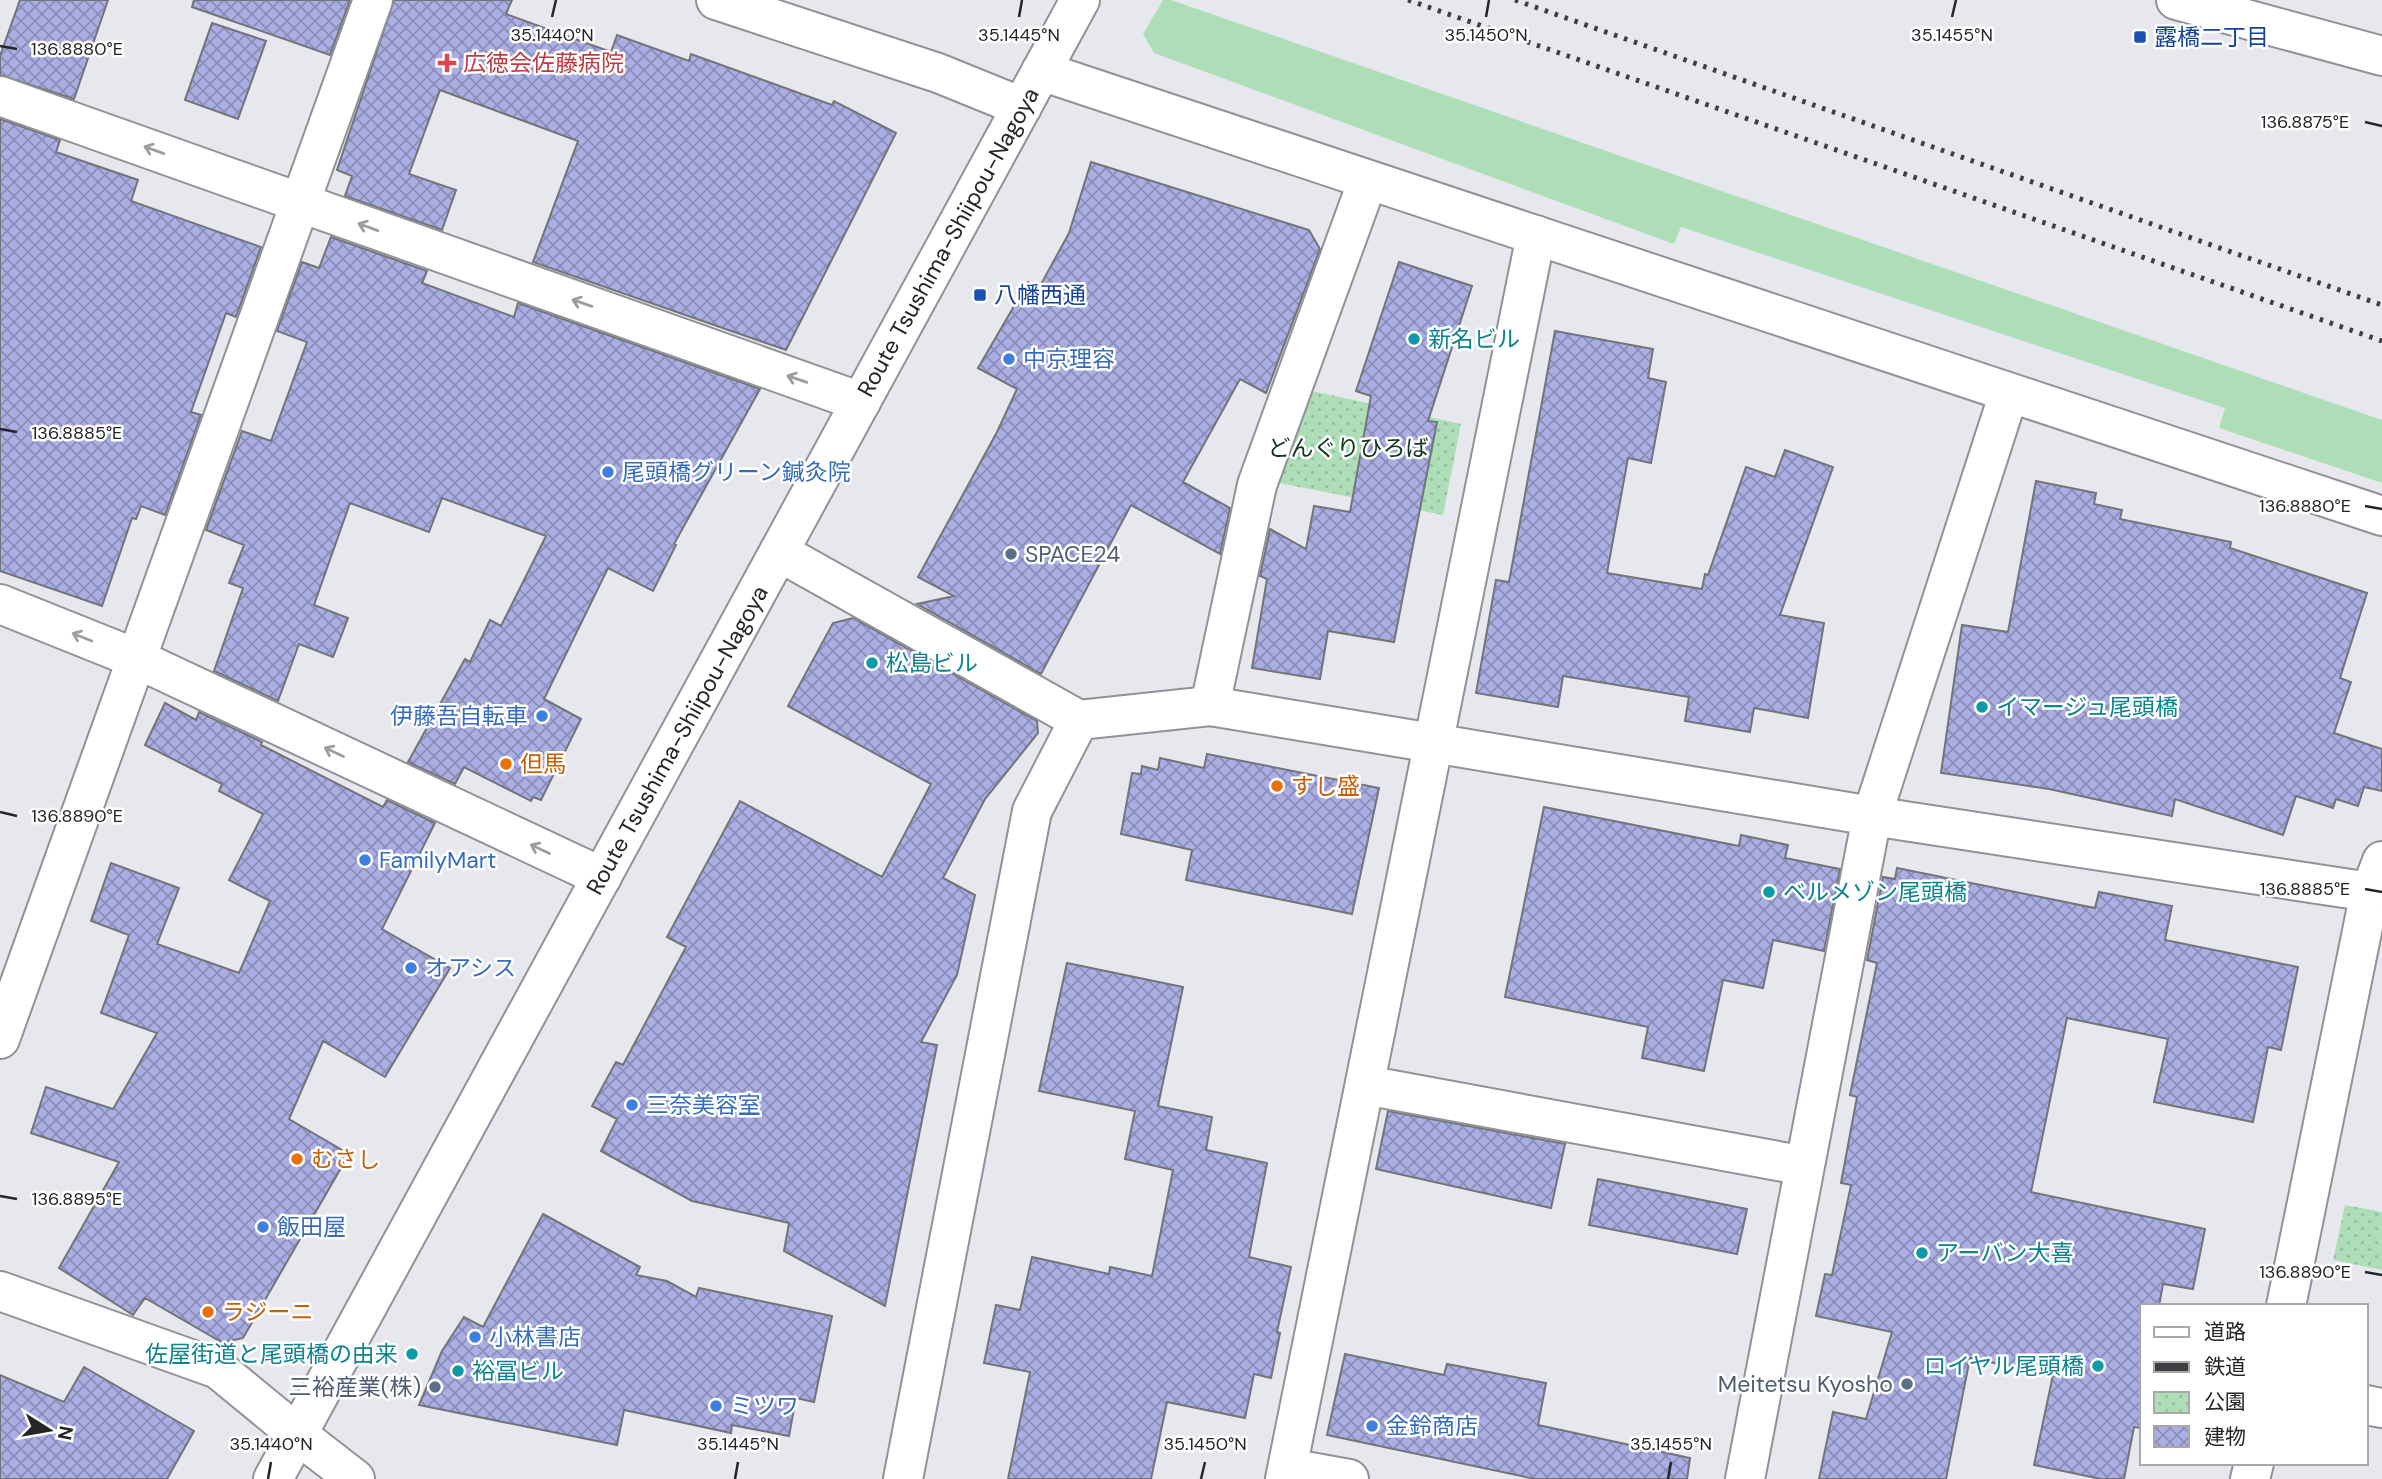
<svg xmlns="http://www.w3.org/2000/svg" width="2382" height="1479" font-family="'DM Sans','Noto Sans JP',sans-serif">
  <defs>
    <pattern id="park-dots" width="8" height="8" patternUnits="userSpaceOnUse" patternTransform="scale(1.75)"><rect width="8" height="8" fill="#addeb7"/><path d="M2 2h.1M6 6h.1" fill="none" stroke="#95be9d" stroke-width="1.8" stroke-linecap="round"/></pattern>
    <pattern id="building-cross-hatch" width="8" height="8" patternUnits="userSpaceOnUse" patternTransform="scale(1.75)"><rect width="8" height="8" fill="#aaaee3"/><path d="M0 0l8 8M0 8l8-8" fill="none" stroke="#8a8db8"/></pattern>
  </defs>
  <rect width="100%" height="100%" fill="#e7e8ee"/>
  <path fill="#addeb7" d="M1163 0H1171L2382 420V483L2219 428 2225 408 1681 227 1674 244 1154 53 1143 34Z"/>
  <path fill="url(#park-dots)" d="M1308 390 1461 424 1443 515 1274 482Z
    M2345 1205 2382 1212V1270L2333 1260Z"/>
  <path fill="url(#building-cross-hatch)" stroke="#737479" stroke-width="2" d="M20 0H108L74 99 0 75V56Z
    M194 0H350L330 55 192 7Z
    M394 0H512L506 14 611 52 617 35 689 61 691 54 832 105 834 101 896 133 786 350 533 262 578 141 440 90 409 174 456 190 442 230 345 196 352 176 337 170Z
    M212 23 266 41 238 119 185 100Z
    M0 119 60 140 56 152 138 180 131 201 261 247 236 317 226 313 191 412 201 415 165 515 141 506 136 519 132 518 102 606 0 571Z
    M1091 162 1309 230 1320 249 1266 393 1240 379 1183 482 1230 508 1220 554 1131 505 1041 674 917 604 954 596 918 577 997 432 1017 389 978 368 1028 282 1039 288 1069 233Z
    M331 237 427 271 422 283 514 317 518 303 760 389 674 544 676 545 653 591 608 568 544 699 581 719 541 800 533 797 531 801 464 767 455 784 408 762 465 659 470 662 490 620 501 626 546 536 442 498 429 532 350 503 314 605 348 618 333 657 299 644 278 701 214 671 243 588 229 583 244 545 206 530 242 431 271 441 307 342 277 331 302 262 319 268Z
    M1399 262 1472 286 1428 421 1437 422 1394 642 1328 631 1320 679 1252 668 1267 579 1260 576 1270 529 1306 549 1314 506 1350 512 1371 396 1356 391Z
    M1555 331 1653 349 1648 378 1666 382 1651 463 1628 458 1607 573 1702 589 1705 574 1708 575 1746 467 1775 477 1785 450 1833 467 1780 615 1824 623 1808 718 1754 708 1750 732 1685 721 1689 697 1563 676 1558 707 1476 693 1496 580 1509 582Z
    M2036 481 2096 493 2094 504 2122 510 2120 519 2231 542 2230 548 2367 593 2340 678 2351 682 2334 733 2382 749V791L2364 787 2358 806 2336 799 2333 808 2296 796 2283 835 2175 799 2172 816 2049 789 1941 773 1962 625 2008 632Z
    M853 618 1037 721 1038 733 985 799 943 878 975 895 957 975 921 1042 937 1045 885 1306 784 1251 789 1223 692 1201 601 1151 617 1119 592 1106 616 1062 623 1065 686 947 667 937 740 801 882 877 931 784 788 706 833 623Z
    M165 703 196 720 199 712 262 742 261 745 383 807 387 800 435 823 382 929 450 968 385 1077 323 1041 289 1119 349 1154 243 1338 223 1343 145 1298 133 1315 59 1268 119 1162 31 1133 46 1087 113 1109 157 1033 101 1013 129 935 91 921 111 863 179 888 157 944 239 973 270 901 229 880 263 814 219 791 222 784 145 745Z
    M1207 754 1379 788 1352 914 1186 880 1192 850 1121 834 1132 773 1141 774 1142 766 1158 770 1160 758 1204 768Z
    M1544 807 1739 846 1741 835 1788 845 1785 858 1840 869 1824 951 1773 940 1763 988 1723 980 1704 1071 1642 1058 1648 1027 1505 997Z
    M1897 868 2095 908 2099 892 2172 906 2165 940 2298 967 2281 1050 2268 1047 2253 1122 2154 1102 2168 1039 2067 1018 2031 1192 2205 1229 2193 1289 2163 1284 2159 1306H2142V1428L2134 1427 2124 1479H2101L2034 1465 2053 1375 1970 1358 1946 1479H1819L1833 1412 1866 1419 1892 1332 1816 1316 1825 1274 1832 1275 1851 1185 1841 1183 1857 1097 1850 1095 1877 963 1867 960 1883 877 1895 879Z
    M1067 963 1183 987 1158 1106 1212 1117 1206 1150 1267 1163 1249 1257 1291 1267 1277 1332 1280 1333 1271 1378 1254 1374 1245 1418 1167 1402 1151 1479H1008L1030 1372 984 1363 996 1305 1020 1310 1032 1257 1109 1274 1110 1267 1152 1276 1173 1170 1125 1159 1135 1111 1039 1091Z
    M1388 1111 1565 1144 1551 1208 1376 1169Z
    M1598 1179 1747 1209 1737 1254 1589 1225Z
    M543 1214 640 1267 636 1275 667 1281 696 1297 699 1288 832 1316 814 1402 796 1398 789 1436 732 1425 731 1433 624 1410 617 1445 419 1405 442 1351 464 1317 483 1327Z
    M1345 1354 1444 1375 1447 1364 1546 1383 1538 1425 1690 1458 1687 1479H1535L1327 1435Z
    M84 1367 194 1431 167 1479H0V1375L64 1402Z"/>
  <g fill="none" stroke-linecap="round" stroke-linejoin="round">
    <defs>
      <path id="street" d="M0 96 861 402
        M779 552 1079 720 1210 706 1872 816 2370 892
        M0 604 135 658 602 877
        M1210 706 1257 485 1368 180
        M0 1039 373 0
        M1365 1085 1805 1166
        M0 1291 218 1369 297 1434
        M2286 1306 2370 892 2382 861
        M2366 1405 2382 1408
        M1288 1468 1349 1479
        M903 1479 1032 811 1079 720
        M1285 1479 1536 235
        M1745 1479 1872 816 2009 393
        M2250 1479 2254 1463"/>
      <path id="secondary" d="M716 0 938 73 1022 107
        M2176 0 2382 56
        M1041 71 2382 516
        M297 1434 355 1479
        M273 1479 1080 0"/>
    </defs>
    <use href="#street" stroke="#919298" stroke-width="42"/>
    <use href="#secondary" stroke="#919298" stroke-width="42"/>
    <use href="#street" stroke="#fff" stroke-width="38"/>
    <use href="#secondary" stroke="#fff" stroke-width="38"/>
    <path stroke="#3f3f43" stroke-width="5" stroke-dasharray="3.5 7" stroke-linecap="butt" d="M1408 0 2382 341
      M1515 0 2382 305"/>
  </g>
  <defs><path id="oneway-shaft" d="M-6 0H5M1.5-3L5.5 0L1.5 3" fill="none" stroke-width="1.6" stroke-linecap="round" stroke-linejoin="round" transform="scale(1.75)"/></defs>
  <g stroke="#9d9d9e">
    <use href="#oneway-shaft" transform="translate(154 150) rotate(-160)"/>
    <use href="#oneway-shaft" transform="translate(368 227) rotate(-160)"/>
    <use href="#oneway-shaft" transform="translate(582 303) rotate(-161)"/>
    <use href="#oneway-shaft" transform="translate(797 379) rotate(-161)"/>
    <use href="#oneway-shaft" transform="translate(82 637) rotate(-158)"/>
    <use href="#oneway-shaft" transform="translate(334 752) rotate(-155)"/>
    <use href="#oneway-shaft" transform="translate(540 849) rotate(-155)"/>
  </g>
  <path fill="none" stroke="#252528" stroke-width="2.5" d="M552 17 556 0M1019 17 1022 0M1486 17 1489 0M1952 17 1956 0M0 46 17 49M2365 122 2382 126M0 429 17 432M2365 506 2382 509M0 812 17 816M2365 889 2382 892M0 1196 17 1199M2365 1272 2382 1275M268 1479 271 1462M735 1479 738 1462M1201 1479 1205 1462M1668 1479 1671 1462"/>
  <g fill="#1a4fb4" stroke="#fff" stroke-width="2.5">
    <rect x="2133" y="30" width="14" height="14" rx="3.5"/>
    <rect x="973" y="288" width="14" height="14" rx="3.5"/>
  </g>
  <path fill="#e0444e" stroke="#fff" stroke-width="2.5" d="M443.5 52.5h7v7h7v7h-7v7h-7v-7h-7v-7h7z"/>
  <g fill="#0f9aa8" stroke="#fff" stroke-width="2.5">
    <circle cx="1414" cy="339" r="7"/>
    <circle cx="872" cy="663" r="7"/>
    <circle cx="1982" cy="707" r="7"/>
    <circle cx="1769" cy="892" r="7"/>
    <circle cx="1922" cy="1253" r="7"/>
    <circle cx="412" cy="1354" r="7"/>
    <circle cx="2098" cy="1366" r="7"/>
    <circle cx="458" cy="1371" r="7"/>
  </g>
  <g fill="#3f7fe0" stroke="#fff" stroke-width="2.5">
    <circle cx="1009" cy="359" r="7"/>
    <circle cx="608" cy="472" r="7"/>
    <circle cx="542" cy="716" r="7"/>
    <circle cx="365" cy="860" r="7"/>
    <circle cx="411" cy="968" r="7"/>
    <circle cx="632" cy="1105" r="7"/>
    <circle cx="263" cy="1227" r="7"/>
    <circle cx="475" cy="1337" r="7"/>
    <circle cx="716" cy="1406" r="7"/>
    <circle cx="1372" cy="1426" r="7"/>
  </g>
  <g fill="#5c6f8a" stroke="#fff" stroke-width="2.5">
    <circle cx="1011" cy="554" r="7"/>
    <circle cx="1907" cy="1384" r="7"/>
    <circle cx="435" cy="1387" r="7"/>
  </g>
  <g fill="#e8710a" stroke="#fff" stroke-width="2.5">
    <circle cx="506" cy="764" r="7"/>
    <circle cx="1277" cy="786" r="7"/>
    <circle cx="297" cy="1159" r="7"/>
    <circle cx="208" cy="1312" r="7"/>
  </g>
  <g text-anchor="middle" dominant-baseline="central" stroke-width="5" stroke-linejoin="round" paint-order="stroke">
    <g font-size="23" fill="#164399" stroke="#fff" text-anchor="start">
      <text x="2154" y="37">露橋二丁目</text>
      <text x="994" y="295">八幡西通</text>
    </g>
    <g font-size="23" fill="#be3a42" stroke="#fff" text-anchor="start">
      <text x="463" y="63">広徳会佐藤病院</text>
    </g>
    <g font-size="23" fill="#252528" stroke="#fff">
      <text transform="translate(948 242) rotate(-61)">Route Tsushima-Shiipou-Nagoya</text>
      <text transform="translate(677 740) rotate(-61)">Route Tsushima-Shiipou-Nagoya</text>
    </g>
    <g font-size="23" fill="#0d838f" stroke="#fff" text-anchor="start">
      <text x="1428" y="339">新名ビル</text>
      <text x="886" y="663">松島ビル</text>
      <text x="1996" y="707">イマージュ尾頭橋</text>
      <text x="1783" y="892">ベルメゾン尾頭橋</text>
      <text x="1936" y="1253">アーバン大喜</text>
      <text x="398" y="1354" text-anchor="end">佐屋街道と尾頭橋の由来</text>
      <text x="2084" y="1366" text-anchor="end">ロイヤル尾頭橋</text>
      <text x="472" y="1371">裕冨ビル</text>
    </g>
    <g font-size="23" fill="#366cbe" stroke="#fff" text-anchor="start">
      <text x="1023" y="359">中京理容</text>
      <text x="622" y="472">尾頭橋グリーン鍼灸院</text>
      <text x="528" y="716" text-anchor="end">伊藤吾自転車</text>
      <text x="379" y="860">FamilyMart</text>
      <text x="425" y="968">オアシス</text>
      <text x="646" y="1105">三奈美容室</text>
      <text x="277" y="1227">飯田屋</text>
      <text x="489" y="1337">小林書店</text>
      <text x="730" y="1406">ミツワ</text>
      <text x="1386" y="1426">金鈴商店</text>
    </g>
    <g font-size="23" fill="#10351b" stroke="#fff">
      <text x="1348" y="448">どんぐりひろば</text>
    </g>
    <g font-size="23" fill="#4e5e75" stroke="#fff" text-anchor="end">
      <text x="1025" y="554" text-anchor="start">SPACE24</text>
      <text x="1893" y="1384">Meitetsu Kyosho</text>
      <text x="421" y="1387">三裕産業(株)</text>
    </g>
    <g font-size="23" fill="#c56008" stroke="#fff" text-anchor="start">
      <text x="520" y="764">但馬</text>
      <text x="1291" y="786">すし盛</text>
      <text x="311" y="1159">むさし</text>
      <text x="222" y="1312">ラジーニ</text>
    </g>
  </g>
  <g font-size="18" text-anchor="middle" fill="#252528" stroke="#fff" stroke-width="5" stroke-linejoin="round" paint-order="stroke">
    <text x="552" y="41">35.1440°N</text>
    <text x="1019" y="41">35.1445°N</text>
    <text x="1486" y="41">35.1450°N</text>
    <text x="1952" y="41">35.1455°N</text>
    <text x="77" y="55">136.8880°E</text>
    <text x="2305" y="128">136.8875°E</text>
    <text x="77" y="439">136.8885°E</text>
    <text x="2305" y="512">136.8880°E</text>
    <text x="77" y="822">136.8890°E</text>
    <text x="2305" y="895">136.8885°E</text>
    <text x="77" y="1205">136.8895°E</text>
    <text x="2305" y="1278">136.8890°E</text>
    <text x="271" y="1450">35.1440°N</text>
    <text x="738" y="1450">35.1445°N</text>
    <text x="1205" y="1450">35.1450°N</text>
    <text x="1671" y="1450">35.1455°N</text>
  </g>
  <rect x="2140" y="1304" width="228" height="161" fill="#ffffff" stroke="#a8a8a9" stroke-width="2"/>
  <rect x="2154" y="1327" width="35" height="10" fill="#ffffff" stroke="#a8a8a9" stroke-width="2"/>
  <text x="2204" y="1339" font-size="21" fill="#252528">道路</text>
  <rect x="2154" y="1362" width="35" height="10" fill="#3f3f43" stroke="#a8a8a9" stroke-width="2"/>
  <text x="2204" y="1374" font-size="21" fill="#252528">鉄道</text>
  <rect x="2154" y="1392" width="35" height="21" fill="url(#park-dots)" stroke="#a8a8a9" stroke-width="2"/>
  <text x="2204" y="1409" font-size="21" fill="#252528">公園</text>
  <rect x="2154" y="1426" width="35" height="21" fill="url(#building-cross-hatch)" stroke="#a8a8a9" stroke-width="2"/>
  <text x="2204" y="1444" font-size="21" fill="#252528">建物</text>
  <g transform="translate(49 1430) rotate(101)" stroke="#ffffff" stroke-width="5" paint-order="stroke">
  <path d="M0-5L12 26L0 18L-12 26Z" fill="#252528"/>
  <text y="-10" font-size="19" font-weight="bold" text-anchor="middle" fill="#252528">N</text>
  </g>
</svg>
